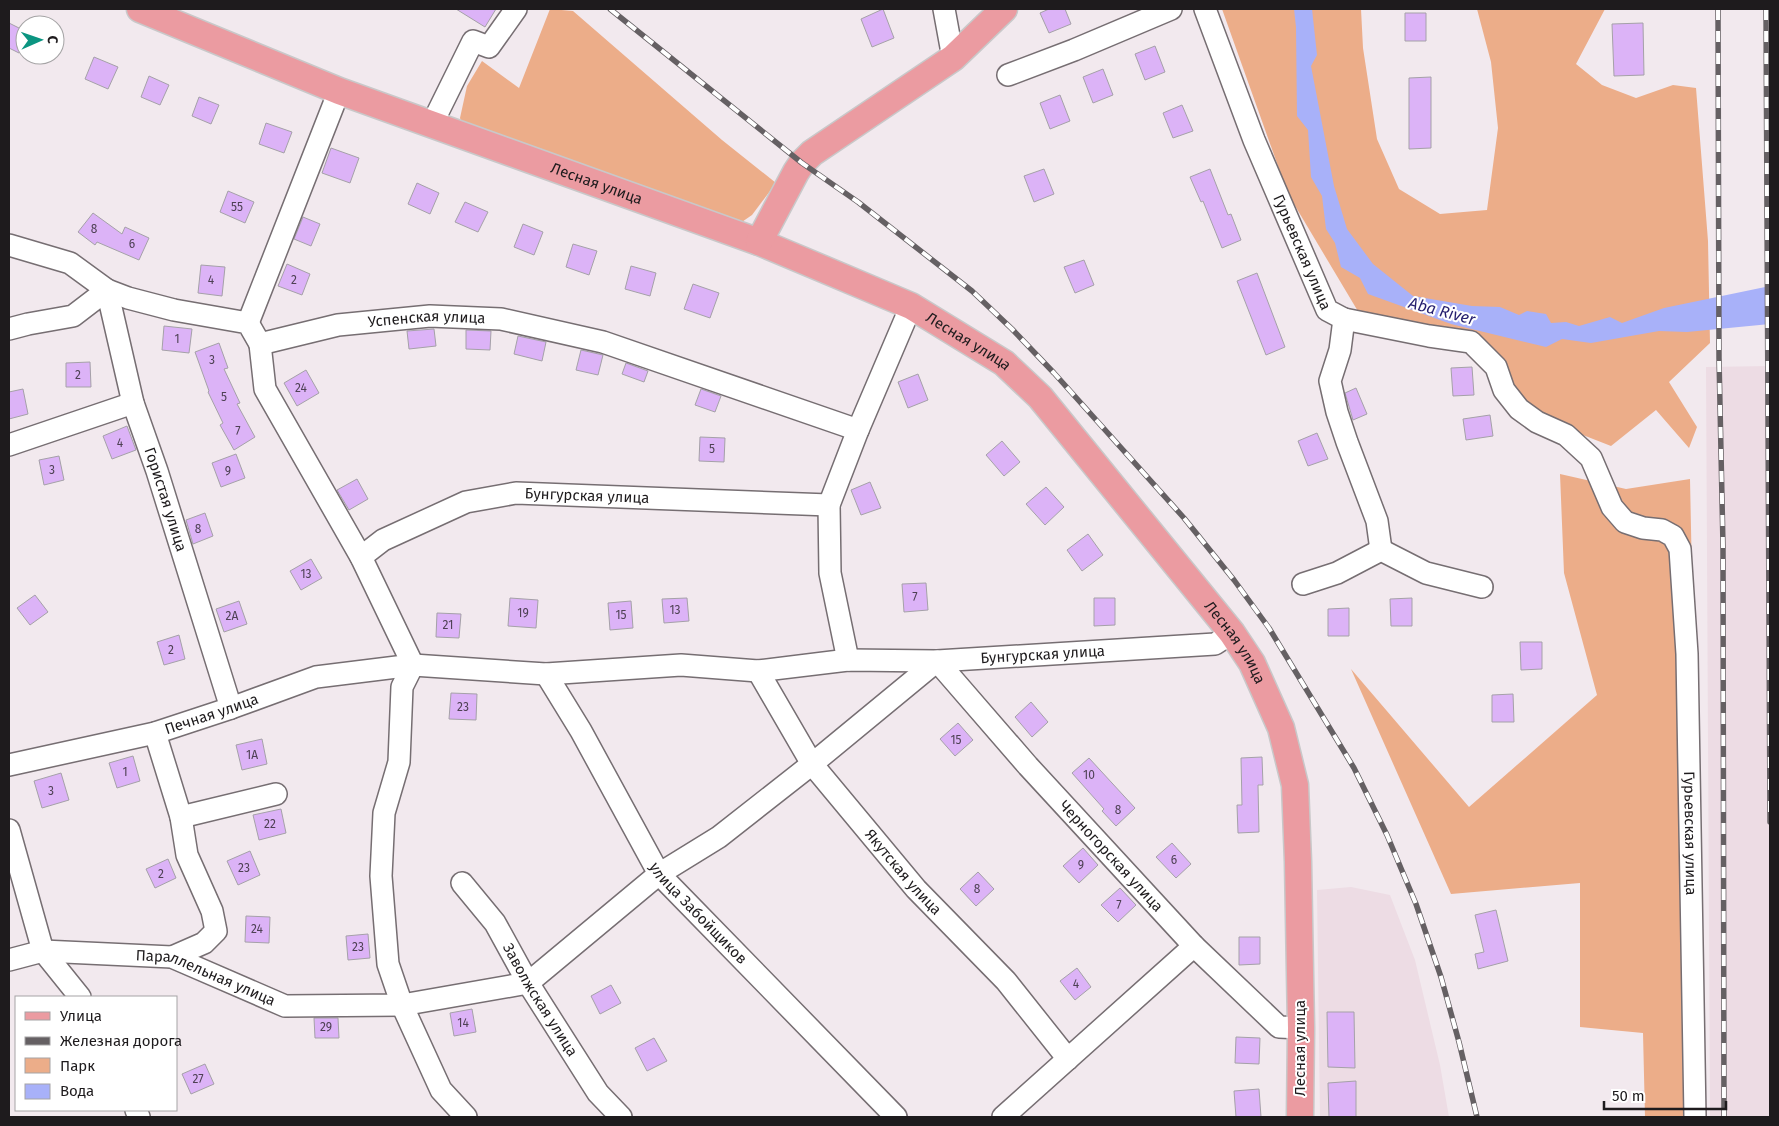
<svg xmlns="http://www.w3.org/2000/svg" width="1779" height="1126" font-family="'Fira Sans',sans-serif">
  <rect width="100%" height="100%" fill="#f2e9ee"/>
  <path fill="#eddce4" d="M1770 366V1117H1710L1706 367Z
    M1351 887 1390 895 1415 960 1440 1065 1449 1117H1320L1317 890Z"/>
  <path fill="#ecad89" d="M550 9 573 11 722 140 776 183 752 215 736 226 467 136 460 118 467 86 482 61 519 88Z
    M1222 9H1361L1363 48 1377 139 1399 189 1440 214 1487 210 1498 128 1491 62 1477 9H1605L1576 64 1602 85 1636 98 1673 85 1696 88 1708 241 1710 343 1669 382 1697 427 1689 448 1656 410 1611 446 1565 428 1510 402 1493 353 1359 313 1288 194Z
    M1560 474 1626 489 1690 479 1703 1117H1645L1643 1033 1580 1027V883L1451 894 1351 669 1469 807 1597 695 1564 573Z"/>
  <path fill="#a8b1f9" d="M1294 9H1312L1317 55 1311 66 1334 186 1347 229 1373 264 1413 296 1472 306 1500 307 1519 315 1527 311 1546 314 1551 323 1566 322 1579 326 1610 317 1622 323 1664 308 1770 286V324L1687 332 1659 331 1591 343 1562 339 1546 347 1451 324 1368 294 1360 278 1341 267 1335 243 1326 229 1322 196 1311 177 1308 130 1297 116 1296 27Z"/>
  <path fill="#dcb3f7" stroke="#a5a1a8" d="M456 9H496L485 27Z
    M883 9 894 38 872 47 861 19Z
    M1049 9H1065L1071 24 1049 33 1040 13Z
    M1405 13H1426V41H1405Z
    M9 23 25 31V39L19 53 9 48Z
    M1643 23 1644 75 1614 76 1612 24Z
    M1155 46 1165 72 1145 80 1135 54Z
    M94 57 118 67 108 89 85 79Z
    M1103 69 1113 95 1093 103 1083 77Z
    M149 76 169 85 160 105 141 97Z
    M1431 77V148L1409 149V78Z
    M1060 95 1070 121 1050 129 1040 103Z
    M199 97 219 105 211 124 192 116Z
    M1182 105 1193 131 1173 138 1163 113Z
    M266 123 292 132 284 153 259 144Z
    M331 148 359 158 350 183 322 173Z
    M1044 169 1054 194 1034 202 1024 176Z
    M1210 169 1228 215 1231 214 1241 240 1222 248 1203 201 1201 202 1190 177Z
    M417 183 439 193 430 214 408 204Z
    M228 191 254 202 245 223 220 212Z
    M465 202 488 212 478 232 455 222Z
    M93 213 122 234 125 227 149 238 139 260 97 242 95 245 78 232Z
    M303 217 320 224 311 246 294 239Z
    M523 224 543 232 534 255 514 247Z
    M573 244 597 251 589 275 566 267Z
    M1084 260 1094 285 1075 293 1064 267Z
    M287 264 310 274 302 295 278 286Z
    M201 265 225 267 222 296 198 293Z
    M631 266 656 273 650 296 625 289Z
    M1257 273 1285 347 1266 355 1237 281Z
    M693 284 719 293 710 318 684 309Z
    M164 326 192 329 189 353 162 350Z
    M434 329 436 346 409 349 407 331Z
    M466 330 491 331 490 350 466 349Z
    M518 336 546 342 542 361 514 354Z
    M219 343 228 368 224 369 240 403 237 404 255 437 234 450 220 425 223 423 208 392 209 391 195 352Z
    M581 350 603 355 598 375 576 370Z
    M90 362 91 387H66V363Z
    M626 363 648 371 644 382 622 374Z
    M1472 367 1474 395 1453 396 1451 368Z
    M306 370 319 393 297 406 284 383Z
    M918 374 928 400 908 408 898 382Z
    M1356 388 1367 414 1353 420 1345 393Z
    M23 389 28 414 9 419V392Z
    M701 389 721 396 715 412 695 405Z
    M1490 415 1493 436 1466 440 1463 419Z
    M127 426 136 450 112 459 103 436Z
    M1317 433 1328 459 1308 466 1298 441Z
    M700 437 725 438 724 462 699 461Z
    M1002 441 1020 462 1004 476 986 455Z
    M236 454 245 478 221 487 212 463Z
    M59 456 64 480 44 485 39 460Z
    M357 479 368 499 349 510 337 490Z
    M870 482 881 508 861 515 851 490Z
    M1046 487 1064 507 1045 525 1026 504Z
    M205 513 213 536 193 544 186 520Z
    M1088 534 1103 555 1082 571 1067 550Z
    M311 559 322 578 301 590 290 571Z
    M926 583 928 610 904 612 902 584Z
    M35 595 48 612 30 625 17 608Z
    M510 598 538 600 536 628 508 626Z
    M687 598 689 621 664 623 662 599Z
    M1094 598H1115V625L1094 626Z
    M1412 598V626H1391L1390 599Z
    M239 601 247 624 224 632 216 609Z
    M631 601 633 628 610 630 608 603Z
    M1349 608V636H1328V609Z
    M437 613 461 614 459 638 436 637Z
    M179 635 185 659 164 665 157 642Z
    M1520 642H1542V669L1521 670Z
    M451 693 477 694 476 720 449 719Z
    M1513 694 1514 722H1492V695Z
    M1031 702 1048 722 1032 737 1015 717Z
    M958 723 973 740 955 756 940 739Z
    M262 739 267 764 242 770 236 745Z
    M133 756 140 781 117 788 109 763Z
    M1262 757 1263 785H1258L1259 832 1238 833 1237 805H1242L1241 758Z
    M1089 758 1135 808 1116 826 1102 811 1104 809 1072 773Z
    M61 773 69 800 42 808 34 781Z
    M281 809 286 833 259 840 253 815Z
    M1172 843 1191 864 1176 878 1156 857Z
    M1083 848 1098 865 1079 883 1063 866Z
    M250 851 260 875 238 885 227 861Z
    M168 859 176 878 155 888 146 869Z
    M978 872 994 889 976 906 960 889Z
    M1120 888 1136 905 1118 922 1101 905Z
    M1496 910 1508 961 1478 969 1475 954 1484 952 1475 915Z
    M246 916 270 917 269 943 245 942Z
    M368 934 370 958 348 960 346 936Z
    M1239 937H1260V964L1239 965Z
    M1077 968 1091 987 1075 1000 1060 981Z
    M611 985 621 1003 600 1014 591 996Z
    M472 1009 476 1032 454 1036 450 1013Z
    M1327 1012H1354L1355 1068 1328 1067Z
    M314 1018H338L339 1038H315Z
    M1236 1037 1260 1038 1259 1064 1235 1063Z
    M654 1038 667 1061 647 1071 635 1048Z
    M205 1064 214 1084 191 1094 182 1074Z
    M1356 1081V1117H1329L1328 1083Z
    M1259 1089 1261 1117H1236L1234 1091Z"/>
  <g fill="none" stroke-linecap="round" stroke-linejoin="round">
    <defs>
      <g id="minor">
        <path d="M944 9 953 58"/>
        <path id="s1" d="M1205 9 1254 140 1327 310 1344 319 1340 350 1330 381 1337 412 1347 442 1377 521 1381 550"/>
        <path d="M1008 75 1074 50 1171 9"/>
        <path d="M432 124 473 41 489 47 516 9"/>
        <path id="s2" d="M9 245 70 263 107 290 128 298 174 310 248 323 260 344 338 325 430 316 501 319 603 342 858 430"/>
        <path id="s3" d="M1344 319 1429 336 1471 342 1496 367 1504 390 1519 409 1537 422 1566 435 1591 458 1612 507 1625 522 1643 528 1662 530 1673 536 1680 549 1687 654 1695 1117"/>
        <path d="M248 323 339 91"/>
        <path id="s4" d="M9 329 28 324 73 316 107 290 133 403 157 471 231 708"/>
        <path d="M260 344 265 389 361 557 413 665"/>
        <path d="M9 445 133 403"/>
        <path id="s5" d="M361 557 383 540 466 502 516 493 829 505"/>
        <path d="M1303 584 1337 573 1381 550 1426 573 1482 587"/>
        <path d="M848 660 830 573 829 505 858 430 911 306"/>
        <path d="M413 665 402 687 399 762 384 813 381 876 388 964 402 1005 441 1090 466 1117"/>
        <path id="s6" d="M758 671 812 764 916 889 1006 981 1068 1059"/>
        <path id="s7" d="M546 674 581 731 659 874 896 1117"/>
        <path d="M155 733 181 817 276 794"/>
        <path id="s8" d="M9 765 155 733 231 708 316 677 413 665 546 674 681 665 758 671 848 660 937 661 1215 644 1232 633"/>
        <path d="M9 830 43 951 80 997"/>
        <path id="s9" d="M462 883 495 923 528 983 598 1093 621 1117"/>
        <path d="M172 957 204 943 216 931 212 911 187 855 181 817"/>
        <path id="s10" d="M9 960 43 951 172 957 285 1006 402 1005 528 983 659 874 719 837 812 764 937 661 1028 766 1194 946 1279 1027 1301 1028"/>
        <path d="M136 1110 139 1117"/>
        <path d="M1003 1117 1194 946"/>
      </g>
      <g id="major">
        <path id="s11" d="M140 9 339 91 759 242 911 306 1004 363 1040 397 1232 633 1252 663 1281 728 1295 785 1298 862 1301 1028 1300 1117"/>
        <path d="M759 242 796 172 802 163 812 153 953 58 1004 9"/>
      </g>
    </defs>
    <use href="#minor" stroke="#766e72" stroke-width="24"/>
    <use href="#major" stroke="#c9c8c9" stroke-width="29"/>
    <use href="#minor" stroke="#fff" stroke-width="21"/>
    <use href="#major" stroke="#eb9ba1" stroke-width="26"/>
    <defs>
      <path id="rail" d="M610 9 802 163 858 202 972 291 1012 329 1054 373 1184 518 1234 580 1269 628 1354 768 1387 835 1416 904 1441 977 1459 1042 1477 1117
        M1718 9 1719 358 1723 546 1724 1117
        M1766 9 1770 822"/>
    </defs>
    <use href="#rail" stroke="#656063" stroke-width="5.5"/>
    <use href="#rail" stroke="#fff" stroke-width="4" stroke-dasharray="11" stroke-linecap="butt"/>
  </g>
  <g text-anchor="middle" dominant-baseline="central" stroke-width="4" stroke-linejoin="round" paint-order="stroke">
    <g font-size="12" fill="#4e4154">
      <text x="237" y="207">55</text>
      <text x="94" y="229">8</text>
      <text x="132" y="244">6</text>
      <text x="211" y="280">4</text>
      <text x="294" y="280">2</text>
      <text x="177" y="339">1</text>
      <text x="212" y="360">3</text>
      <text x="78" y="375">2</text>
      <text x="301" y="388">24</text>
      <text x="224" y="397">5</text>
      <text x="238" y="431">7</text>
      <text x="120" y="443">4</text>
      <text x="712" y="449">5</text>
      <text x="52" y="470">3</text>
      <text x="228" y="471">9</text>
      <text x="198" y="529">8</text>
      <text x="306" y="574">13</text>
      <text x="915" y="597">7</text>
      <text x="675" y="610">13</text>
      <text x="523" y="613">19</text>
      <text x="621" y="615">15</text>
      <text x="232" y="616">2А</text>
      <text x="448" y="625">21</text>
      <text x="171" y="650">2</text>
      <text x="463" y="707">23</text>
      <text x="956" y="740">15</text>
      <text x="252" y="755">1А</text>
      <text x="125" y="772">1</text>
      <text x="1089" y="775">10</text>
      <text x="51" y="791">3</text>
      <text x="1118" y="810">8</text>
      <text x="270" y="824">22</text>
      <text x="1174" y="860">6</text>
      <text x="1081" y="865">9</text>
      <text x="244" y="868">23</text>
      <text x="161" y="874">2</text>
      <text x="977" y="889">8</text>
      <text x="1119" y="905">7</text>
      <text x="257" y="929">24</text>
      <text x="358" y="947">23</text>
      <text x="1076" y="984">4</text>
      <text x="463" y="1023">14</text>
      <text x="326" y="1027">29</text>
      <text x="198" y="1079">27</text>
    </g>
    <g font-size="15" fill="#1e1b1d" stroke="#fff">
      <text stroke="none"><textPath href="#s11" startOffset="489">Лесная улица</textPath></text>
      <text stroke="none"><textPath href="#s1" startOffset="262">Гурьевская улица</textPath></text>
      <text stroke="none"><textPath href="#s2" startOffset="448">Успенская улица</textPath></text>
      <text stroke="none"><textPath href="#s11" startOffset="894">Лесная улица</textPath></text>
      <text stroke="none"><textPath href="#s5" startOffset="241">Бунгурская улица</textPath></text>
      <text stroke="none"><textPath href="#s4" startOffset="326">Гористая улица</textPath></text>
      <text stroke="none"><textPath href="#s11" startOffset="1299">Лесная улица</textPath></text>
      <text stroke="none"><textPath href="#s8" startOffset="1049">Бунгурская улица</textPath></text>
      <text stroke="none"><textPath href="#s8" startOffset="209">Печная улица</textPath></text>
      <text stroke="none"><textPath href="#s3" startOffset="724">Гурьевская улица</textPath></text>
      <text stroke="none"><textPath href="#s10" startOffset="1315">Черногорская улица</textPath></text>
      <text stroke="none"><textPath href="#s6" startOffset="249">Якутская улица</textPath></text>
      <text stroke="none"><textPath href="#s7" startOffset="285">улица Забойщиков</textPath></text>
      <text stroke="none"><textPath href="#s10" startOffset="202">Параллельная улица</textPath></text>
      <text stroke="none"><textPath href="#s9" startOffset="141">Заволжская улица</textPath></text>
      <text transform="translate(1300 1048) rotate(-90)">Лесная улица</text>
    </g>
    <g font-size="16" font-style="italic" fill="#251f6f" stroke="#fff">
      <text transform="translate(1442 311) rotate(15)">Aba River</text>
    </g>
  </g>
  <rect width="1779" height="1126" fill="none" stroke="#1e1b1d" stroke-width="20"/>
  <rect x="15" y="996" width="162" height="115" fill="#ffffff" stroke="#a5a4a5"/>
  <rect x="25" y="1012" width="25" height="8" fill="#eb9ba1" stroke="#a5a4a5"/>
  <text x="60" y="1021" font-size="15" fill="#1e1b1d">Улица</text>
  <rect x="25" y="1037" width="25" height="8" fill="#656063" stroke="#a5a4a5"/>
  <text x="60" y="1046" font-size="15" fill="#1e1b1d">Железная дорога</text>
  <rect x="25" y="1058" width="25" height="15" fill="#ecad89" stroke="#a5a4a5"/>
  <text x="60" y="1071" font-size="15" fill="#1e1b1d">Парк</text>
  <rect x="25" y="1084" width="25" height="15" fill="#a8b1f9" stroke="#a5a4a5"/>
  <text x="60" y="1096" font-size="15" fill="#1e1b1d">Вода</text>
  <g transform="translate(40 40) rotate(88)"><circle r="24" fill="#ffffff" stroke="#a5a4a5"/>
  <path d="M0-4L9 19L0 12L-9 19Z" fill="#0b9581"/>
  <text y="-8" font-size="14" font-weight="bold" text-anchor="middle" fill="#1e1b1d">С</text>
  </g>
  <path d="M1604 1101v8h122v-8" fill="none" stroke="#1e1b1d" stroke-width="2.5"/>
  <text x="1612" y="1101" font-size="15" fill="#1e1b1d" stroke="#ffffff" stroke-width="4" paint-order="stroke">50 m</text>
</svg>
